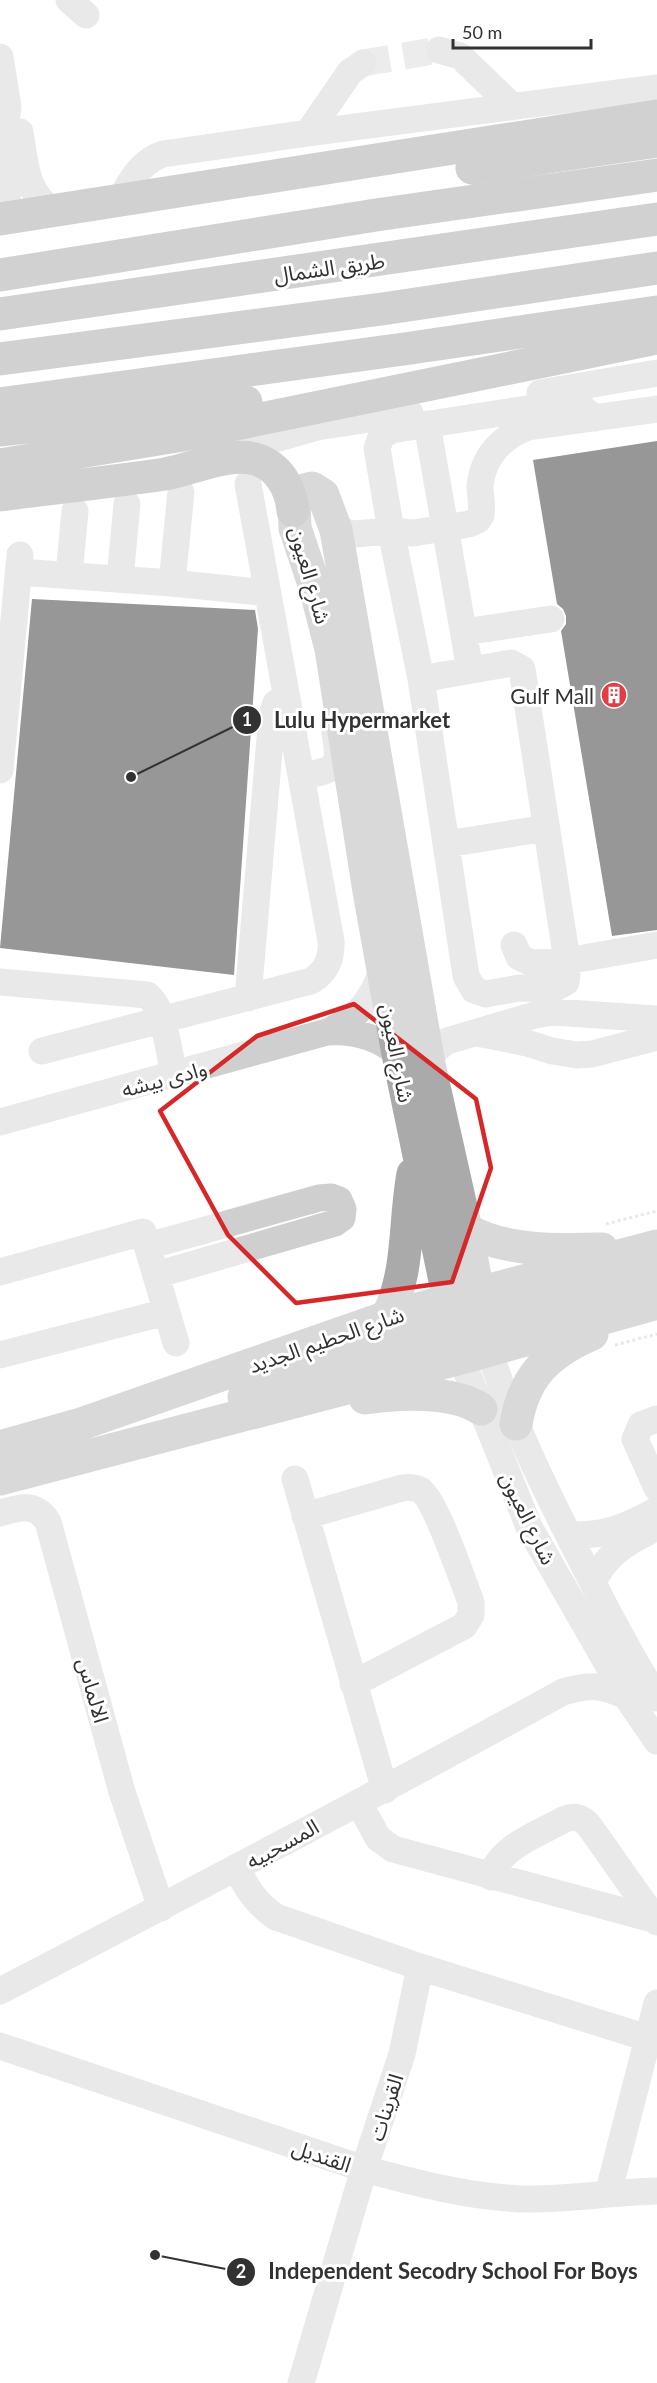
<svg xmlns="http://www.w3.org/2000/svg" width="657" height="2383" font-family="Lato,'Noto Sans Arabic',sans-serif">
  <rect width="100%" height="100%" fill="#fff"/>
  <path fill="#191919" d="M657 441V930L612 936 561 631 566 624V616L563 609 557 604 533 460Z
    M32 599 255 610 258 629 234 975 0 948Z"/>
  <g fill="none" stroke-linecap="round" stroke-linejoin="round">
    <path stroke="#d6d6d6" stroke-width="27" stroke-dasharray="27 14" stroke-linecap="butt" d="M363 63 439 50"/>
    <path stroke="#ccc" stroke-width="3" stroke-dasharray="3 3" stroke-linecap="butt" d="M606 1224 657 1211
      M615 1345 657 1334"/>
    <path stroke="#cfcfcf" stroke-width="27" d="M69 0 86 15
      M439 50 460 56 513 107
      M0 57 8 107 3 140 9 188 7 198 0 211
      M20 132C25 161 25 194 54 211
      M308 133 350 72 363 63
      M120 199C132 180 140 162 163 154L308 133 657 88
      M540 393 657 373
      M427 424 470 670
      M230 458 275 439 317 427 410 413
      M336 530 354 534 391 531 413 533 469 524 478 520 481 515C483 505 480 496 480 486 483 456 502 437 528 427L657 409
      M19 572 172 583 268 593
      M69 575 75 511
      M120 579 127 504
      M172 583 181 492
      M464 632 551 619
      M421 679 511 663 522 669 568 967 566 982 553 989 519 988 486 994 474 990 466 976 421 679 391 531 377 448 381 437 391 430 559 404 582 408 595 418
      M0 770 20 555
      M301 776C334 770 342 770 335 734
      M447 844 546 828
      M514 945 519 957 532 963 567 961 657 945
      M0 982 147 995C165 1008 169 1054 174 1075
      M248 998 272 715 276 703 286 696
      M327 1032C354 1030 377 1036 398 1054
      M477 1033 527 1043 552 1051 577 1055 592 1054 657 1037
      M42 1051 311 981C326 972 332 959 331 941L248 484
      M429 1064 435 1050 447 1041 535 1015 553 1012 657 1019
      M0 1122 327 1032C356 1019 373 1000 382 970
      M148 1246 319 1198 331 1197 339 1200 343 1209 342 1218 335 1223 156 1275
      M0 1272 143 1232 176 1343
      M489 1350C512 1422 544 1487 578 1554 603 1603 628 1652 657 1698
      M0 1355 166 1312
      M461 1358 529 1527 626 1696 657 1741
      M657 1419 641 1425 635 1439 657 1488
      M295 1479 385 1790
      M0 1513C20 1507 35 1502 48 1522L122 1792 161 1908
      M305 1516 402 1488C408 1487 414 1487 420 1490 435 1498 463 1582 471 1602V1615L464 1626 353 1684
      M568 1534C602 1538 628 1526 657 1510
      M593 1582C605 1557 623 1544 648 1532
      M359 1803 378 1838 393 1849 656 1920
      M237 1867C246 1889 257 1904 276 1917L420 1967 657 2041
      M491 1877C499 1847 538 1834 563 1820 574 1815 582 1817 590 1827L657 1922
      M0 1991C189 1893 377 1794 563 1692 590 1684 601 1685 626 1696
      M0 2046 364 2169C416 2183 469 2197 523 2199 568 2200 612 2192 657 2191
      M608 2194 657 2003
      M301 2383 364 2169 402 2054 420 1967"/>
    <path stroke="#aaa" stroke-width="33" d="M466 1229C503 1252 560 1250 602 1249
      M387 1317C410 1273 404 1222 413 1174
      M467 1333 473 1326 483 1319 657 1272
      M461 1358 398 1054 369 891 331 649 315 587 295 528 294 502 300 491 312 488 323 495 336 530 429 1064 466 1229 489 1350
      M244 1397 270 1384 293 1377 433 1338 454 1329 468 1313
      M365 1398C398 1393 452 1390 481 1409
      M516 1424C524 1376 548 1353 592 1334
      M0 1447 78 1425 387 1317 657 1246
      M0 1479 461 1358 657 1303"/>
    <path stroke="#999" stroke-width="33" d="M472 168 657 141
      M0 219 657 116
      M0 275 376 215 657 175
      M0 314 657 219
      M0 359 382 309 657 268
      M0 404 404 349 657 312
      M0 430 246 402
      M0 465 177 436 657 338
      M0 495C55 488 110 482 165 474 192 469 228 452 255 459 279 466 291 488 293 511"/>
  </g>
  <path d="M0 0H657V2383H0ZM354 1004 476 1099 491 1168 452 1282 296 1303 228 1235 160 1111 257 1036Z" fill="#fff" fill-opacity=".55" fill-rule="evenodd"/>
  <path fill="none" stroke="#d62828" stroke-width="4.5" stroke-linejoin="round" d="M354 1004 476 1099 491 1168 452 1282 296 1303 228 1235 160 1111 257 1036Z"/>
  <defs>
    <symbol id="building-disc" viewBox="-11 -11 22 22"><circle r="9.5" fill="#e13d46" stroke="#fff"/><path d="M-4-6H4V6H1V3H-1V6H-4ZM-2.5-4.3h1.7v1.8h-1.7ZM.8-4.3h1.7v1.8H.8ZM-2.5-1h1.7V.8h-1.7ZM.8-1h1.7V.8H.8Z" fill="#fff"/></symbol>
  </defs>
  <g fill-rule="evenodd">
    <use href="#building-disc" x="599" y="680" width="30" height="30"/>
  </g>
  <g text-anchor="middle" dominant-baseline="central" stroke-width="6" stroke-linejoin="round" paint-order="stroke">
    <g font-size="21" fill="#323232" stroke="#fff">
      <text transform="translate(329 267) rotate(-8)">طريق الشمال</text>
      <text transform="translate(311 575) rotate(74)">شارع العيون</text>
      <text transform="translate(398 1053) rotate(79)">شارع العيون</text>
      <text transform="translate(164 1078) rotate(-15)">وادى بيشه</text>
      <text transform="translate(326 1339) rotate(-19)">شارع الحطيم الجديد</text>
      <text transform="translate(529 1518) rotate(64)">شارع العيون</text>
      <text transform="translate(94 1690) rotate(74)">الالماس</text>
      <text transform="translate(282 1843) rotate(-29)">المسحبيه</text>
      <text transform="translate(385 2107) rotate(-72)">القرينات</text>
      <text transform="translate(322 2155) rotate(19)">القنديل</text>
    </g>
    <g font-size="21" fill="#323232" stroke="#fff" text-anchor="end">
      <text x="594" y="695">Gulf Mall</text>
    </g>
  </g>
  <path fill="none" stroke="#323232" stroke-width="2" d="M131 777L247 720M155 2255L241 2272"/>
  <g fill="#323232" stroke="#fff" stroke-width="2">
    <circle cx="131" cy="777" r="6"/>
    <circle cx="155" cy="2255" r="6"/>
    <circle cx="247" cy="720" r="15"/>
    <circle cx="241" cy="2272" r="15"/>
  </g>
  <g font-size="18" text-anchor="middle" font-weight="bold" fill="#fff">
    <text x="247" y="726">1</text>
    <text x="241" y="2278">2</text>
  </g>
  <g font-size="22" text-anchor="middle" font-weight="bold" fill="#323232" stroke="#fff" stroke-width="6" stroke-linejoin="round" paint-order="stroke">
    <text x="362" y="728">Lulu Hypermarket</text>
    <text x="453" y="2279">Independent Secodry School For Boys</text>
  </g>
  <path d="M453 39v9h138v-9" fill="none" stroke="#323232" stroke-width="3"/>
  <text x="462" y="39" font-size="18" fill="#323232" stroke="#ffffff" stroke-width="4.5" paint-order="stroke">50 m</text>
</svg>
